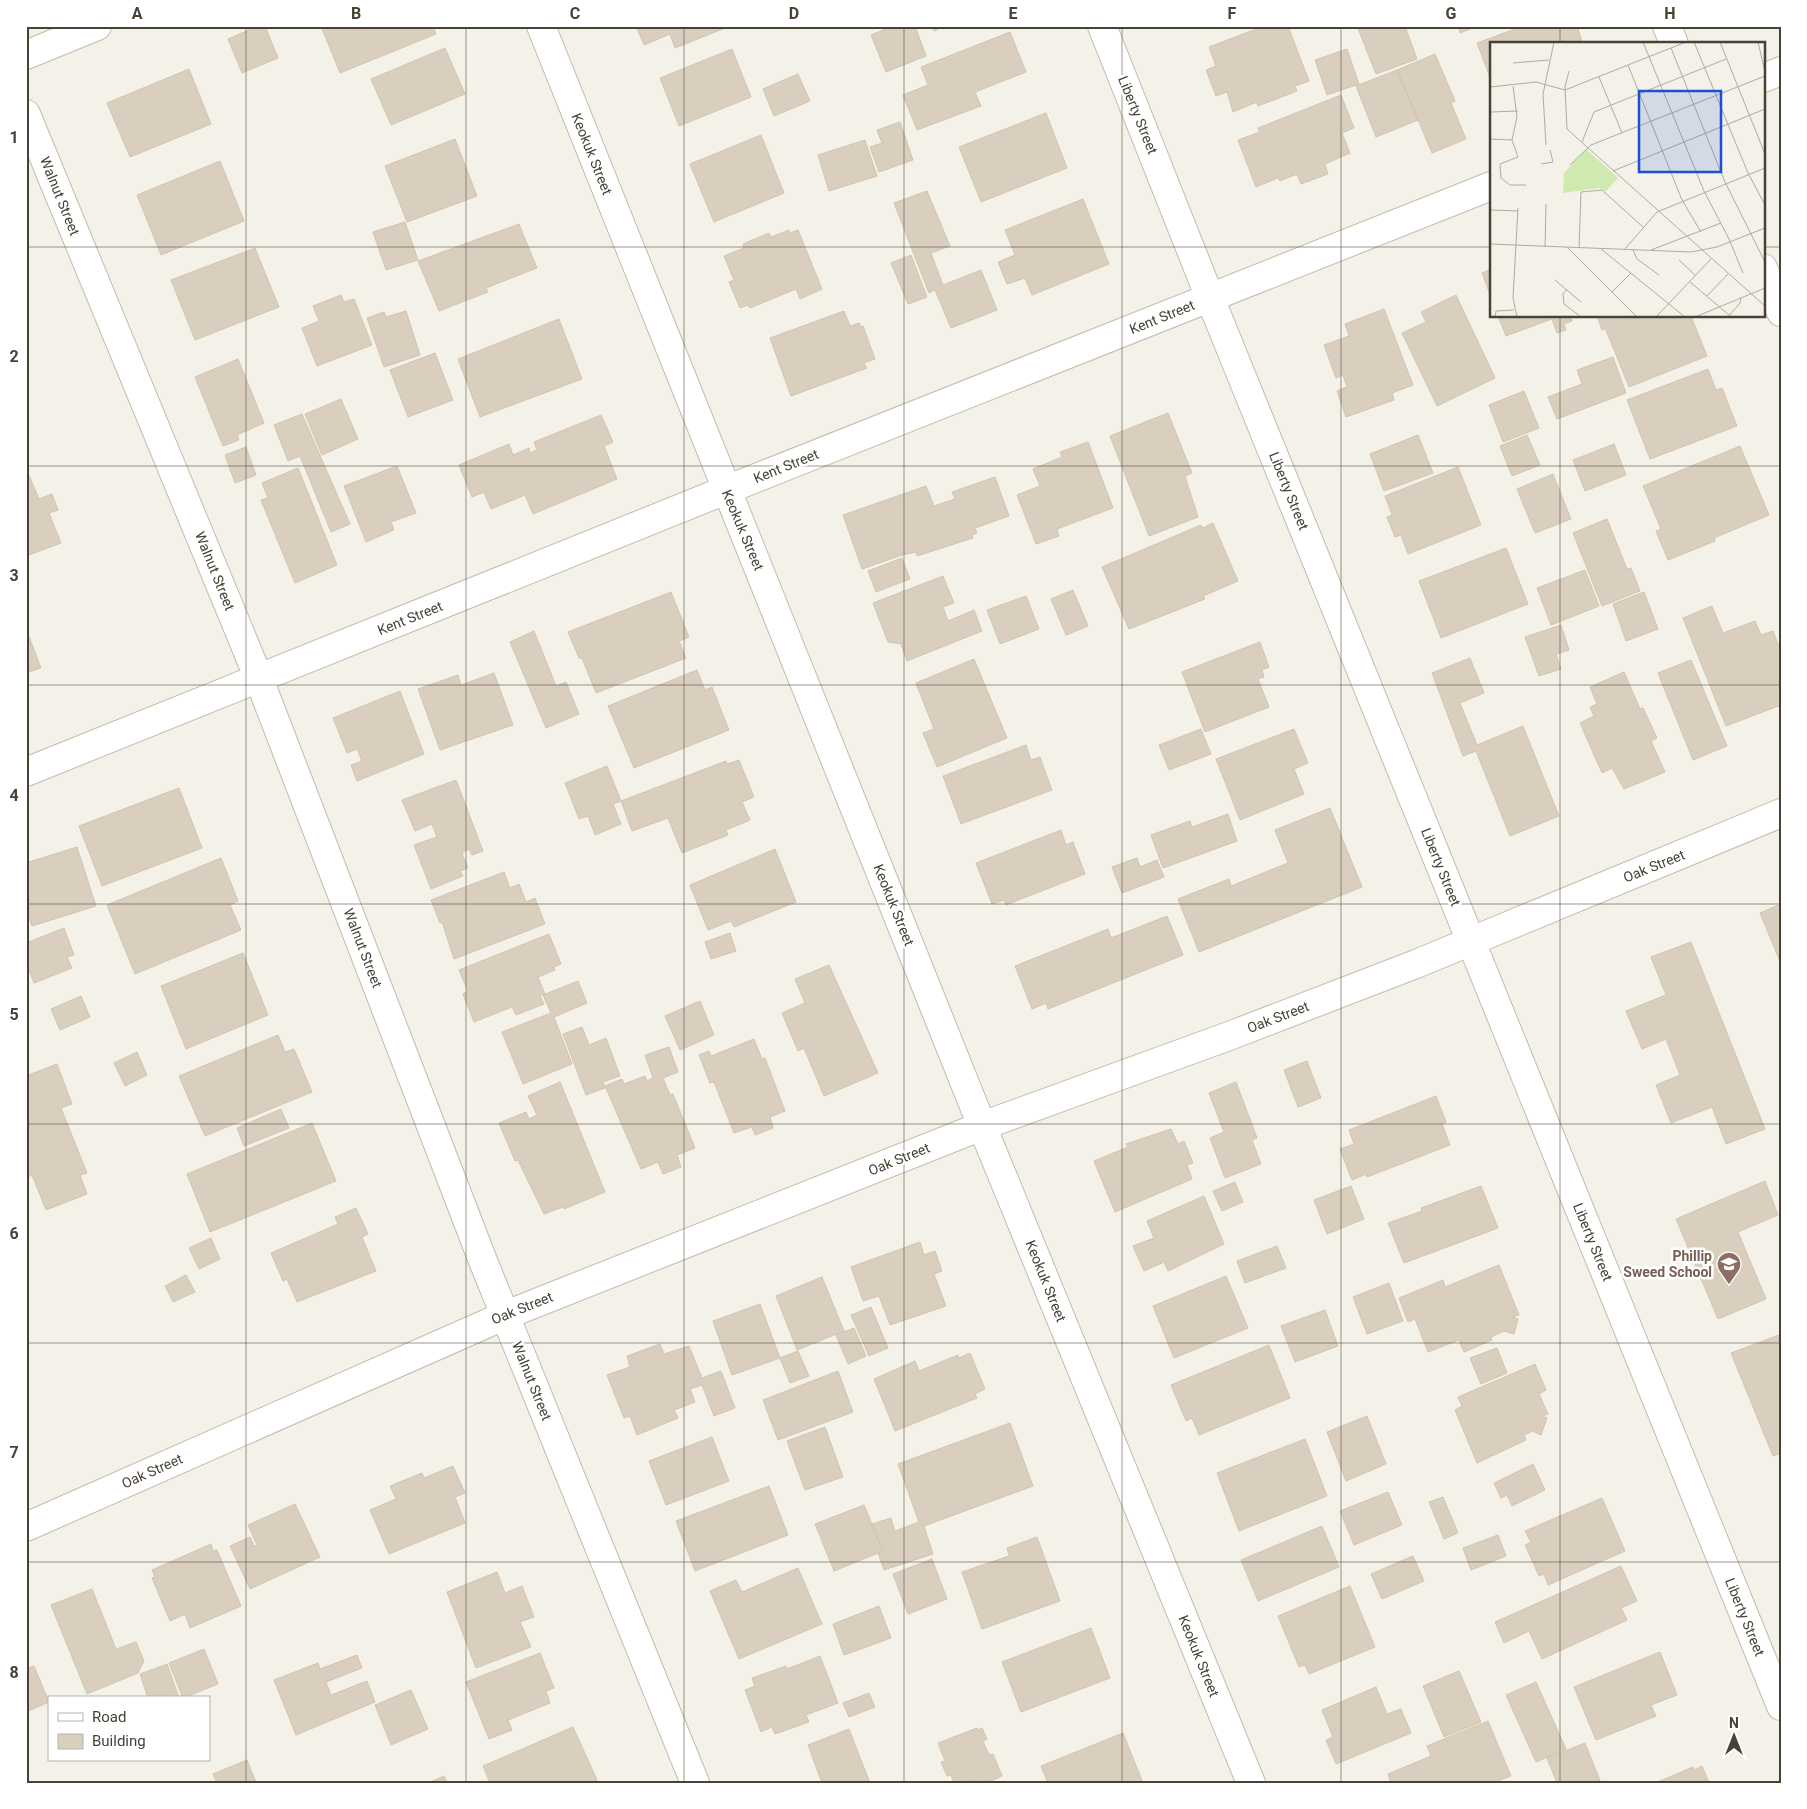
<svg xmlns="http://www.w3.org/2000/svg" width="1807" height="1809" font-family="Roboto,sans-serif">
  <rect width="100%" height="100%" fill="#f4f1e8"/>
  <path fill="#dacfbf" stroke="#d2c4af" d="M258 26H265L278 58 242 73 228 39Z
    M321 26H433L436 34 340 73Z
    M636 26H730L675 48 670 34 644 45Z
    M893 26H915L926 56 886 72 871 35Z
    M932 26H944L934 31Z
    M1264 26H1288L1309 81 1295 86 1297 91 1258 106 1257 102 1233 112 1227 92 1216 96 1206 70 1216 66 1209 47Z
    M1357 26H1405L1417 59 1376 74Z
    M1458 26H1478L1460 33Z
    M1523 26H1569V29L1577 26 1583 44H1491V80L1477 43Z
    M1010 32 1026 72 975 92 981 106 917 130 903 95 928 85 921 67Z
    M445 48 465 94 391 125 371 79Z
    M732 49 751 97 679 126 660 78Z
    M1347 49 1359 84 1327 95 1315 60Z
    M1435 54 1455 101 1451 103 1466 139 1432 153 1397 70Z
    M189 69 211 124 130 157 107 103Z
    M1397 70 1418 120 1376 137 1356 86Z
    M798 74 810 101 774 116 763 89Z
    M1341 95 1354 128 1342 133 1350 153 1325 164 1328 174 1301 184 1297 174 1280 181 1278 178 1256 187 1238 140 1260 132 1258 128Z
    M1046 113 1067 168 981 202 959 147Z
    M900 122 913 160 879 172 870 147 882 143 877 130Z
    M761 135 784 193 714 222 690 164Z
    M455 139 477 196 407 222 385 166Z
    M865 140 877 176 829 191 818 155Z
    M220 161 244 221 161 255 137 195Z
    M927 191 950 246 931 253 943 285 981 270 997 310 951 328 935 290 929 293 894 203Z
    M1083 199 1109 264 1032 295 1025 278 1007 284 998 262 1015 255 1005 230Z
    M405 222 418 260 386 270 373 232Z
    M519 224 537 268 486 288 488 292 439 311 418 261Z
    M789 230 790 233 798 230 822 289 800 299 796 289 750 308 748 305 740 308 729 282 734 280 724 256 744 248 743 244 769 233 771 237Z
    M255 248 279 307 195 340 171 280Z
    M911 255 927 297 908 304 891 263Z
    M1491 269V297L1482 273Z
    M341 295 344 302 354 299 372 345 317 366 302 328 319 321 313 306Z
    M1456 295 1495 378 1437 406 1402 333 1426 322 1421 312Z
    M1384 309 1413 385 1392 393 1394 400 1346 417 1337 391 1347 387 1343 375 1336 378 1324 345 1349 336 1345 324Z
    M406 311 420 355 384 367 367 318 384 312 386 317Z
    M844 311 850 326 859 323 861 327 863 326 875 359 864 363 867 368 791 396 770 338Z
    M1498 316H1570L1572 321 1564 324 1566 330 1557 333 1552 319 1506 336Z
    M1597 316H1636L1602 330Z
    M1639 316H1691L1707 356 1629 387 1606 330Z
    M559 319 582 379 480 417 458 359Z
    M435 353 453 400 408 417 390 370Z
    M1613 357 1626 393 1557 419 1548 397 1582 384 1577 370Z
    M238 359 264 423 237 435 239 440 223 446 195 377Z
    M1708 369 1716 390 1722 388 1737 426 1650 459 1627 400Z
    M1524 391 1539 428 1503 442 1489 405Z
    M341 399 358 439 322 455 305 414Z
    M1168 413 1192 473 1185 476 1198 517 1149 536 1110 436Z
    M302 414 350 524 331 532 300 456 288 461 274 425Z
    M601 415 613 442 604 446 617 479 533 514 525 495 491 509 484 492 472 497 459 465 509 444 513 455 529 448 530 453 537 450 534 442Z
    M1418 435 1433 473 1384 491 1370 454Z
    M1527 435 1540 465 1512 476 1500 446Z
    M1088 442 1113 508 1057 529 1059 536 1036 544 1017 495 1040 486 1033 469 1062 457 1060 452Z
    M1614 444 1626 475 1585 491 1573 460Z
    M1740 446 1769 515 1714 538 1715 541 1668 560 1656 531 1661 529 1643 486Z
    M246 447 256 475 235 483 225 455Z
    M397 466 416 513 391 522 394 530 366 542 344 486Z
    M1458 467 1481 525 1408 554 1401 535 1395 537 1387 517 1392 515 1385 496Z
    M298 468 337 565 295 583 261 500 268 498 262 483Z
    M26 473H28L39 499 52 494 58 510 49 513 61 543 26 556Z
    M1553 474 1571 519 1535 533 1517 489Z
    M995 477 1009 516 975 528 977 533 972 535 973 538 917 556 916 552 902 555 862 569 843 515 926 486 934 506 955 499 952 492Z
    M1607 519 1627 569 1631 568 1640 591 1602 606 1573 533Z
    M1213 523 1238 581 1203 596 1205 599 1129 629 1102 567 1201 525 1203 528Z
    M1506 548 1528 604 1441 638 1419 581Z
    M902 558 910 579 876 592 868 571Z
    M1585 570 1599 606 1551 625 1537 588Z
    M943 576 954 603 943 607 948 621 974 610 982 631 907 661 901 644 888 642 873 603Z
    M1073 590 1088 626 1066 635 1051 599Z
    M671 592 689 637 679 641 686 658 596 693 582 658H579L568 632Z
    M1644 592 1658 629 1626 641 1613 604Z
    M1026 596 1039 629 1000 644 987 610Z
    M1712 606 1723 633 1755 621 1761 635 1773 631 1781 652V705L1726 726 1683 618Z
    M1561 625 1569 650 1556 654 1561 669 1539 676 1525 637Z
    M26 629 41 668 26 673Z
    M534 631 556 686 566 682 579 714 546 728 510 642Z
    M1260 642 1269 667 1262 670 1264 677 1258 679 1269 707 1205 732 1182 672Z
    M1470 658 1484 693 1460 703 1477 745 1523 726 1559 816 1510 836 1476 751 1463 756 1432 673Z
    M974 659 1007 738 937 767 923 733 934 729 916 683Z
    M1691 660 1727 746 1693 760 1658 673Z
    M697 670 705 690 712 687 729 730 634 768 608 706Z
    M1624 672 1640 709 1643 708 1657 738 1651 741 1665 772 1624 789 1612 768 1602 773 1580 723 1594 716 1590 707 1597 704 1590 687Z
    M494 673 513 725 440 750 418 689 458 675 461 685Z
    M400 691 424 754 357 781 351 765 362 761 357 749 347 753 333 718Z
    M1201 729 1211 754 1169 770 1159 745Z
    M1294 729 1308 763 1294 769 1304 794 1240 820 1216 759Z
    M1026 745 1031 760 1040 757 1052 790 961 824 943 776Z
    M739 760 754 797 742 802 750 820 726 830 728 835 682 853 668 818 632 831 621 801 726 761 727 764Z
    M607 766 621 801 613 804 621 824 595 835 588 816 579 819 565 783Z
    M456 780 483 851 472 855 469 849 462 853 468 868 460 871 463 876 431 889 414 845 437 837 432 824 415 831 402 800Z
    M179 788 202 848 102 886 79 826Z
    M1330 808 1362 887 1199 952 1178 899 1229 879 1231 886 1288 863 1275 830Z
    M1228 814 1237 841 1163 868 1151 835 1190 821 1192 827Z
    M1061 830 1066 845 1073 842 1085 874 1006 905 1004 900 992 904 976 863Z
    M77 847 96 906 32 926 26 908V863Z
    M775 849 796 902 734 927 731 921 708 930 690 885Z
    M221 858 238 901 230 905 241 930 135 974 107 905Z
    M1137 858 1140 867 1157 860 1164 877 1122 893 1112 867Z
    M504 872 510 888 519 884 526 902 535 898 545 924 454 959 442 922 440 923 431 900Z
    M1781 904V964L1760 913Z
    M1167 916 1183 955 1048 1009 1046 1003 1032 1009 1015 966 1108 929 1111 938Z
    M64 928 74 955 67 957 72 968 34 983 26 962V943Z
    M730 933 736 951 711 959 705 942Z
    M549 934 561 964 554 967 555 970 538 977 545 994 540 996 544 1004 516 1015 512 1007 474 1022 463 994 468 991 459 970Z
    M1691 942 1765 1129 1726 1144 1712 1107 1671 1123 1656 1085 1680 1075 1666 1039 1642 1049 1626 1011 1666 995 1651 957Z
    M243 953 268 1015 186 1049 161 986Z
    M829 965 878 1073 824 1096 804 1048 798 1051 782 1013 805 1003 795 979Z
    M578 981 587 1003 554 1017 572 1064 523 1084 502 1032 551 1013 543 995Z
    M81 996 90 1017 60 1030 51 1009Z
    M700 1001 714 1035 680 1050 665 1016Z
    M582 1027 589 1045 606 1038 620 1076 603 1082 605 1088 586 1095 563 1034Z
    M278 1035 285 1052 294 1049 312 1092 205 1136 179 1076Z
    M754 1039 762 1059 765 1058 785 1111 770 1117 773 1128 755 1135 752 1127 734 1133 714 1082 710 1083 699 1055 709 1051 711 1056Z
    M669 1047 678 1072 663 1078 670 1095 673 1094 695 1148 677 1155 681 1167 663 1174 658 1162 641 1169 605 1086 622 1079 624 1084 645 1076 647 1081 653 1078 645 1055Z
    M137 1052 147 1075 125 1086 114 1063Z
    M1307 1061 1321 1098 1298 1107 1284 1070Z
    M57 1064 72 1104 61 1108 87 1173 80 1175 87 1194 46 1210 32 1175 26 1178V1076Z
    M560 1082 605 1192 564 1209 563 1207 544 1214 518 1160 515 1161 499 1123 526 1112 529 1119 537 1115 528 1096Z
    M1236 1082 1257 1138 1252 1140 1261 1164 1225 1178 1210 1138 1224 1132 1209 1093Z
    M1436 1096 1446 1122 1442 1124 1450 1145 1367 1177 1366 1174 1352 1180 1340 1149 1354 1144 1349 1130Z
    M281 1109 289 1128 244 1146 237 1128Z
    M312 1123 336 1181 210 1232 187 1174Z
    M1171 1129 1178 1144 1184 1141 1193 1163 1187 1165 1192 1179 1115 1212 1094 1161 1128 1147 1126 1144Z
    M1765 1181 1778 1215 1738 1232 1766 1299 1718 1319 1676 1219Z
    M1235 1182 1243 1202 1222 1211 1213 1191Z
    M1351 1186 1364 1219 1327 1234 1314 1200Z
    M1481 1186 1498 1228 1404 1263 1388 1223 1422 1211 1421 1208Z
    M1204 1196 1224 1244 1168 1271 1164 1262 1144 1271 1133 1246 1154 1238 1147 1221Z
    M356 1208 368 1234 362 1237 376 1271 297 1302 287 1279 283 1281 271 1253 338 1224 335 1217Z
    M211 1238 220 1259 199 1269 189 1248Z
    M920 1242 924 1255 935 1251 942 1271 934 1274 946 1306 890 1325 879 1296 863 1301 851 1267Z
    M1277 1246 1286 1268 1245 1283 1237 1261Z
    M1499 1265 1519 1315 1512 1317 1518 1319 1514 1334 1504 1331 1491 1337 1492 1340 1464 1352 1459 1340 1428 1352 1415 1319 1408 1322 1399 1298 1443 1280 1445 1287Z
    M186 1275 195 1292 173 1302 165 1286Z
    M1226 1276 1248 1328 1174 1358 1153 1306Z
    M822 1277 844 1331 797 1350 776 1296Z
    M1389 1283 1403 1321 1367 1334 1353 1297Z
    M760 1304 780 1358 732 1375 713 1321Z
    M871 1307 888 1348 869 1356 851 1315Z
    M1325 1310 1338 1346 1295 1362 1281 1326Z
    M854 1328 866 1356 848 1364 836 1335Z
    M1779 1335 1781 1341V1453L1773 1456 1731 1353Z
    M660 1344 664 1354 689 1346 702 1378 721 1371 735 1408 714 1416 702 1385 690 1389 695 1402 674 1410 678 1418 637 1435 630 1416 624 1418 607 1375 630 1367 627 1356Z
    M1269 1345 1290 1398 1199 1435 1192 1418 1186 1421 1171 1385Z
    M1497 1348 1507 1373 1481 1384 1470 1358Z
    M798 1351 809 1376 790 1383 780 1358Z
    M970 1353 985 1389 975 1394 977 1398 895 1431 874 1379 915 1361 919 1371 958 1355 959 1358Z
    M1535 1364 1546 1390 1539 1394 1548 1414 1542 1416 1547 1418 1541 1435 1533 1431 1524 1435 1526 1440 1477 1463 1455 1410 1462 1406 1458 1397Z
    M838 1371 853 1412 778 1440 763 1400Z
    M1367 1416 1386 1464 1346 1481 1327 1432Z
    M1010 1423 1033 1486 924 1526 933 1554 884 1570 878 1553 883 1551 872 1524 891 1518 895 1531 919 1522 898 1464Z
    M825 1427 843 1477 805 1490 787 1441Z
    M712 1437 729 1481 666 1505 649 1461Z
    M1305 1439 1327 1496 1239 1531 1217 1473Z
    M1533 1464 1545 1490 1512 1506 1507 1495 1501 1498 1494 1483Z
    M453 1466 465 1493 455 1497 465 1523 389 1554 370 1510 396 1499 390 1486 422 1473 424 1478Z
    M769 1486 788 1535 695 1571 676 1521Z
    M1388 1492 1402 1525 1354 1545 1340 1511Z
    M1443 1497 1458 1533 1444 1539 1429 1502Z
    M1602 1498 1625 1551 1548 1585 1544 1574 1539 1576 1525 1545 1531 1542 1525 1531Z
    M295 1504 320 1557 250 1589 230 1546 250 1537 254 1546 257 1545 248 1525Z
    M864 1505 883 1551 834 1571 815 1524Z
    M1322 1526 1339 1567 1258 1601 1241 1560Z
    M1498 1535 1506 1556 1471 1570 1463 1548Z
    M1037 1537 1060 1601 982 1629 962 1572 1009 1556 1007 1548Z
    M211 1544 213 1551 217 1550 241 1606 190 1628 185 1614 170 1621 152 1578 155 1577 152 1570Z
    M1413 1556 1424 1581 1382 1599 1371 1574Z
    M932 1559 947 1599 908 1614 893 1574Z
    M1621 1566 1637 1601 1621 1608 1627 1620 1542 1659 1529 1631 1504 1643 1495 1622Z
    M798 1568 822 1624 739 1659 710 1591 736 1580 742 1592Z
    M497 1572 505 1593 522 1586 534 1617 520 1622 531 1647 476 1668 447 1592Z
    M1350 1586 1375 1647 1309 1674 1305 1665 1299 1667 1278 1616Z
    M92 1589 116 1649 136 1642 144 1661 138 1673 87 1694 51 1605Z
    M879 1606 891 1638 844 1655 833 1624Z
    M1091 1628 1110 1678 1021 1712 1002 1662Z
    M204 1649 218 1684 183 1698 169 1663Z
    M1660 1652 1677 1695 1651 1705 1656 1716 1596 1740 1574 1687Z
    M540 1653 554 1688 546 1691 550 1703 508 1720 512 1730 489 1739 466 1682Z
    M357 1655 362 1668 326 1682 331 1695 367 1681 375 1702 296 1735 274 1680 318 1663 320 1669Z
    M820 1656 838 1703 806 1715 809 1722 775 1734 772 1727 761 1732 745 1690 755 1686 752 1678 786 1666 787 1669Z
    M167 1664 179 1698H148L140 1674Z
    M34 1666 49 1702 26 1712V1669Z
    M1459 1671 1481 1722 1444 1737 1423 1686Z
    M1536 1682 1566 1749 1536 1762 1506 1695Z
    M1376 1687 1387 1714 1401 1709 1411 1733 1336 1764 1326 1740 1333 1737 1322 1710Z
    M411 1690 428 1729 391 1745 375 1705Z
    M869 1693 875 1707 849 1717 843 1703Z
    M1488 1721 1511 1776 1493 1783H1391L1388 1774 1431 1756 1427 1746Z
    M573 1727 597 1780 591 1783H490L483 1766Z
    M977 1728 978 1730 982 1728 987 1739 983 1741 989 1755 993 1754 1002 1776 986 1783H975L974 1780 967 1783H954L951 1775 947 1776 941 1762 945 1761 938 1743Z
    M849 1729 870 1783H822L808 1745Z
    M1123 1733 1143 1783H1048L1041 1766Z
    M1585 1743 1601 1783H1557L1547 1758Z
    M247 1760 256 1782 217 1783 213 1774Z
    M1702 1766 1709 1783H1655L1693 1767 1694 1770Z
    M444 1776 447 1783H429Z"/>
  <g fill="none" stroke-linecap="round" stroke-linejoin="round">
    <defs>
      <path id="minor" d="M541 26 982 1126 1251 1783
        M1102 26 1210 298 1781 1706
        M1667 26 1674 44
        M26 55 97 26
        M1763 78 1781 71
        M26 114 259 679 483 1261 695 1783
        M1763 268 1781 312
        M26 772 726 490 1491 186
        M26 1527 506 1315 982 1126 1229 1036 1416 964 1781 813"/>
    </defs>
    <use href="#minor" stroke="#c3bbad" stroke-width="30"/>
    <use href="#minor" stroke="#fff" stroke-width="28"/>
  </g>
  <path fill="none" stroke="#484136" stroke-width="1" stroke-opacity="0.55" d="M246 26V1783M466 26V1783M684 26V1783M904 26V1783M1122 26V1783M1341 26V1783M1560 26V44M26 247H1491M1763 247H1781M1560 316V1783M26 466H1781M26 685H1781M26 904H1781M26 1124H1781M26 1343H1781M26 1562H1781"/>
  <defs>
    <symbol id="school-pin" viewBox="-11 -11 22 30"><path d="M0 17L-7.5 6A9.5 9.5 0 1 1 7.5 6Z" fill="#8d6e63" stroke="#fff"/><path d="M0-5L7-2L0 1L-7-2ZM-4 1L0 2.5L4 1V4Q0 6-4 4Z" fill="#fff"/></symbol>
  </defs>
  <g fill-rule="evenodd">
    <use href="#school-pin" x="1715" y="1250" width="28" height="38"/>
  </g>
  <g text-anchor="middle" dominant-baseline="central" stroke-width="5" stroke-linejoin="round" paint-order="stroke">
    <g font-size="14" fill="#484136" stroke="#fff">
      <text transform="translate(1138 115) rotate(68)">Liberty Street</text>
      <text transform="translate(592 154) rotate(68)">Keokuk Street</text>
      <text transform="translate(60 196) rotate(68)">Walnut Street</text>
      <text transform="translate(1162 317) rotate(-22)">Kent Street</text>
      <text transform="translate(786 466) rotate(-22)">Kent Street</text>
      <text transform="translate(1289 491) rotate(68)">Liberty Street</text>
      <text transform="translate(743 530) rotate(67)">Keokuk Street</text>
      <text transform="translate(215 571) rotate(68)">Walnut Street</text>
      <text transform="translate(410 618) rotate(-22)">Kent Street</text>
      <text transform="translate(1654 866) rotate(-22)">Oak Street</text>
      <text transform="translate(1441 867) rotate(68)">Liberty Street</text>
      <text transform="translate(894 905) rotate(68)">Keokuk Street</text>
      <text transform="translate(363 948) rotate(69)">Walnut Street</text>
      <text transform="translate(1278 1017) rotate(-21)">Oak Street</text>
      <text transform="translate(899 1159) rotate(-22)">Oak Street</text>
      <text transform="translate(1593 1242) rotate(68)">Liberty Street</text>
      <text transform="translate(1046 1281) rotate(68)">Keokuk Street</text>
      <text transform="translate(522 1308) rotate(-22)">Oak Street</text>
      <text transform="translate(532 1381) rotate(68)">Walnut Street</text>
      <text transform="translate(152 1471) rotate(-24)">Oak Street</text>
      <text transform="translate(1745 1617) rotate(68)">Liberty Street</text>
      <text transform="translate(1199 1656) rotate(68)">Keokuk Street</text>
    </g>
    <g font-size="14" font-weight="bold" fill="#785e54" stroke="#fff" text-anchor="end">
      <text x="1712" y="1256">Phillip<tspan x="1712" dy="16">Sweed School</tspan></text>
    </g>
  </g>
  <g transform="translate(1490 42)">
    <rect width="275" height="275" fill="#f4f1e8"/>
    <path d="M96 107 128 136 116 149 109 146 73 151 74 131Z" fill="#cfeaaf"/>
    <path fill="none" stroke="#afaba1" stroke-width="1" d="M153 0 214 149 239 197 253 231M204 0 258 131 275 163M230 0 275 112M268 0 275 30M181 6 235 140 275 220M23 21 59 18M138 23 192 158 211 190M79 29 75 45 77 87 275 264M109 35 132 91M23 44 27 75 22 98 28 115 10 122 11 136 20 143H36M0 45 46 40 75 48 196 0M1 70 28 69M0 97 22 98M92 100 104 70 236 17M56 103 53 52 64 0M51 122 63 120 60 108M80 123 101 103 275 34M123 129 275 67M0 168 28 169M0 202 201 210 227 205 275 186M55 205 56 162M77 205 147 275M89 206 91 150 112 148 153 185M111 207 195 275M134 208 167 170 275 126M143 208 147 217 169 233M161 208 231 181M189 218 206 234M65 238 91 260M200 240 239 273M77 247 73 252 74 262 91 275M122 250 141 231M217 254 238 232M5 275 6 269 24 268M27 275 23 256 28 166M166 275 221 217M205 275 275 246M238 275 250 261 251 256"/>
    <path fill="#1d4ed8" fill-opacity="0.15" stroke="#1d4ed8" stroke-width="2.5" d="M149 49H231V130H149Z"/>
    <rect width="275" height="275" fill="none" stroke="#484136" stroke-width="2.5"/>
  </g>
  <rect width="1807" height="1809" fill="none" stroke="#ffffff" stroke-width="55"/>
  <rect x="48" y="1696" width="162" height="65" fill="#ffffff" stroke="#b6b3af"/>
  <rect x="58" y="1713" width="25" height="8" fill="#ffffff" stroke="#b6b3af"/>
  <text x="92" y="1722" font-size="15" fill="#484136">Road</text>
  <rect x="58" y="1734" width="25" height="15" fill="#dacfbf" stroke="#b6b3af"/>
  <text x="92" y="1746" font-size="15" fill="#484136">Building</text>
  <g transform="translate(1734 1736)" stroke="#ffffff" stroke-width="4" paint-order="stroke">
  <path d="M0-4L9 19L0 12L-9 19Z" fill="#484136"/>
  <text y="-8" font-size="14" font-weight="bold" text-anchor="middle" fill="#484136">N</text>
  </g>
  <rect x="28" y="28" width="1752" height="1754" fill="none" stroke="#484136" stroke-width="2"/>
  <g font-size="16" text-anchor="middle" font-weight="bold" fill="#484136">
    <text x="137" y="19">A</text>
    <text x="356" y="19">B</text>
    <text x="575" y="19">C</text>
    <text x="794" y="19">D</text>
    <text x="1013" y="19">E</text>
    <text x="1232" y="19">F</text>
    <text x="1451" y="19">G</text>
    <text x="1670" y="19">H</text>
    <text x="14" y="143">1</text>
    <text x="14" y="362">2</text>
    <text x="14" y="581">3</text>
    <text x="14" y="801">4</text>
    <text x="14" y="1020">5</text>
    <text x="14" y="1239">6</text>
    <text x="14" y="1458">7</text>
    <text x="14" y="1678">8</text>
  </g>
</svg>
